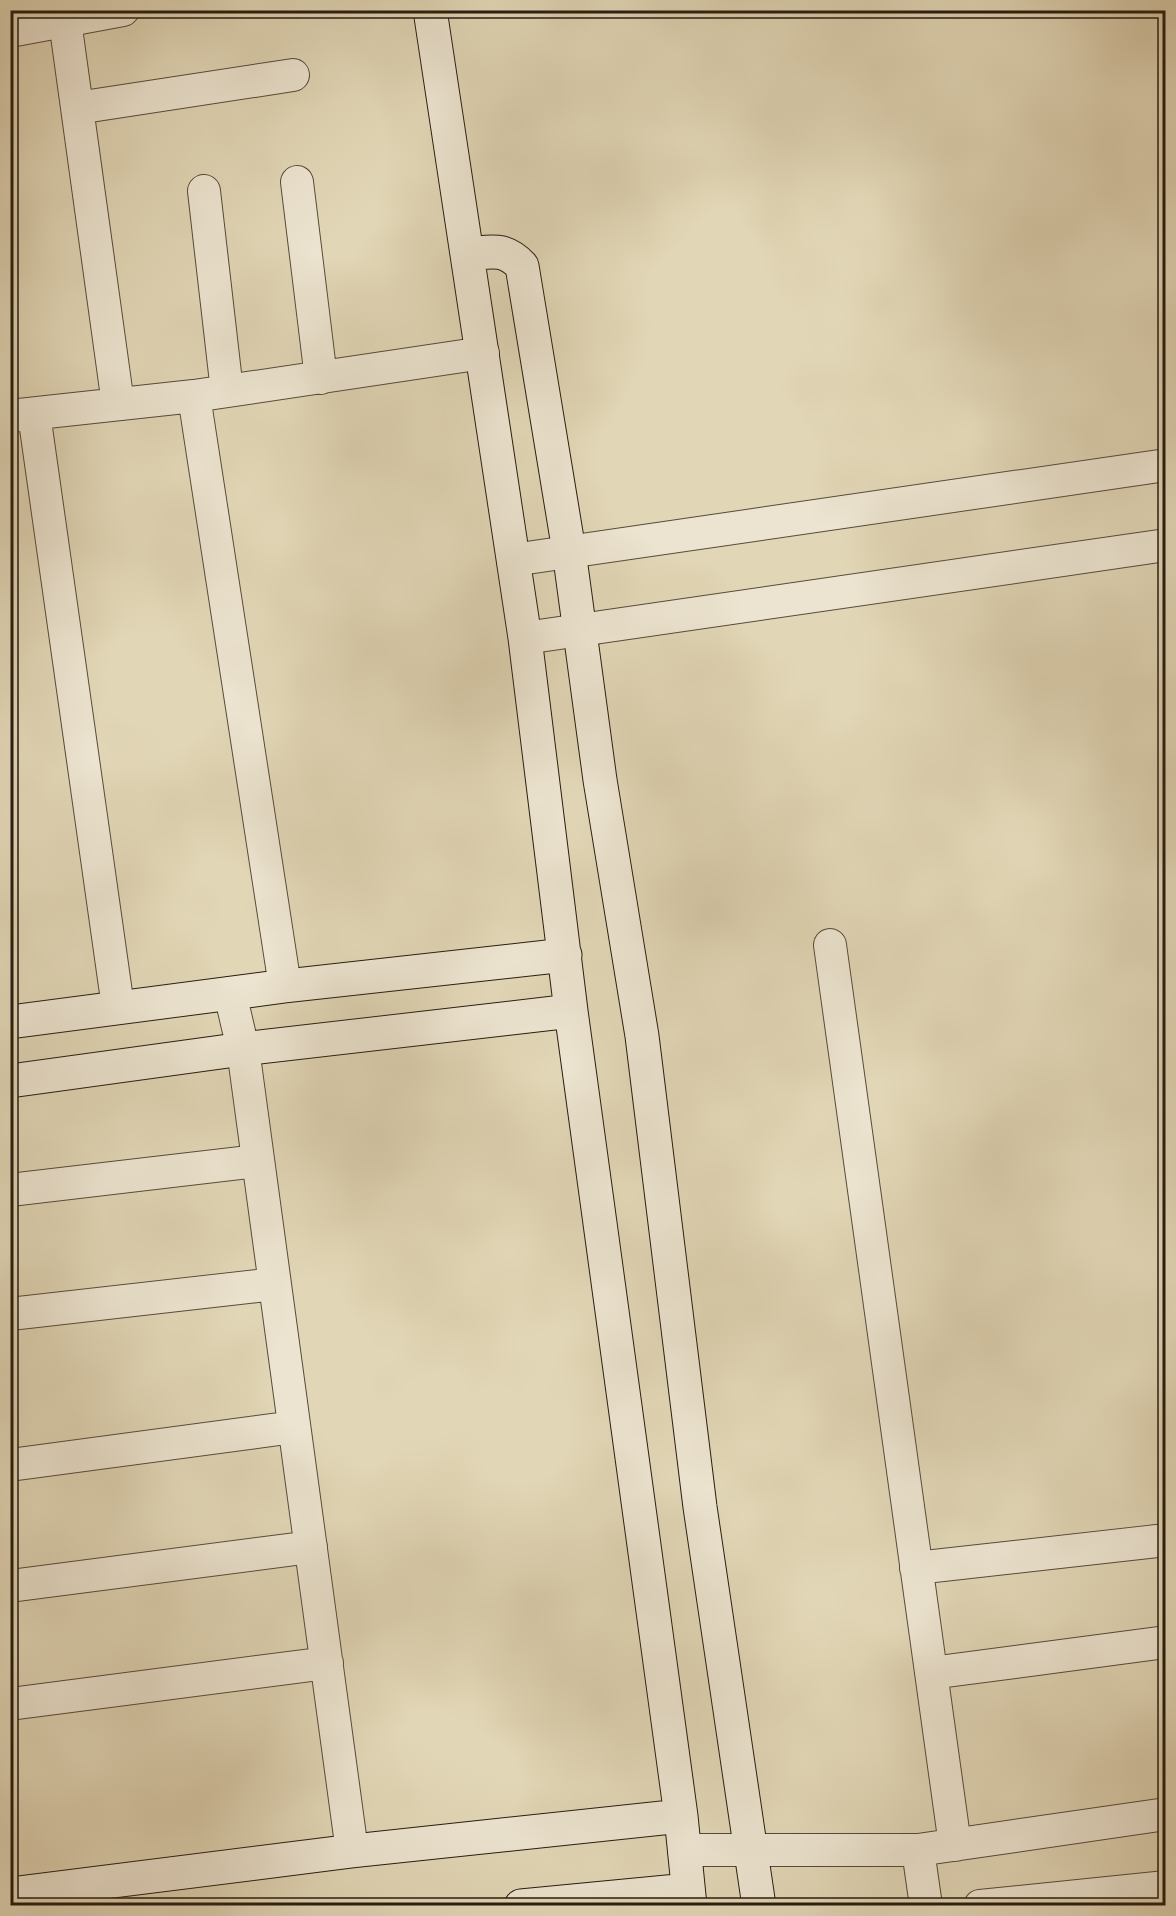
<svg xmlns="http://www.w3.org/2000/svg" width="1176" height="1916" font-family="'IM FELL French Canon',serif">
  <rect width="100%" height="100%" fill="#e1d6b6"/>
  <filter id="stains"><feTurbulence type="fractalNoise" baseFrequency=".00333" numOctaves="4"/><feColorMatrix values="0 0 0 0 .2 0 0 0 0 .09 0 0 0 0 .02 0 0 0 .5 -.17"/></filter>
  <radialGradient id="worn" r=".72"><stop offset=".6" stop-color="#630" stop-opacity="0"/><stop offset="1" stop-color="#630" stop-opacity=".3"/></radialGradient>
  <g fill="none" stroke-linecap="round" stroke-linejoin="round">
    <defs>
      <path id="street" d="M65 21 118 404
        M10 31 123 10
        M77 108 293 75
        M297 182 321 378
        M204 191 227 391
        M194 396 285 986
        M34 414 118 1007
        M10 416 194 396 483 353
        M513 560 1166 465
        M525 638 1166 545
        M830 945 955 1845
        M230 993 243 1049 352 1851
        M10 1190 258 1161
        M10 1314 275 1284
        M10 1465 294 1427
        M916 1568 1166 1540
        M10 1586 311 1547
        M931 1673 1166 1642
        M10 1704 327 1663
        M684 1850H918L1166 1814
        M918 1850 926 1906
        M980 1906 1166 1887"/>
      <path id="secondary" d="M430 10 525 638 571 1011 681 1816 690 1906
        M468 254C492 252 504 247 522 266L569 551 600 780 642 1036 700 1507 759 1906
        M10 1022 285 986 565 955
        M10 1081 243 1049 571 1011
        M10 1894 352 1851 681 1816
        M521 1906 688 1890"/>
    </defs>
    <use href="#street" stroke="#564b3a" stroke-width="34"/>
    <use href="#secondary" stroke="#271d10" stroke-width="35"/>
    <use href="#street" stroke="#ece4d0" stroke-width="32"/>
    <use href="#secondary" stroke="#ece4d0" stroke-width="33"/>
  </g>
  <rect width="1176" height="1916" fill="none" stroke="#e1d6b6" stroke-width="36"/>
  <rect x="12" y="12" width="1152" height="1892" fill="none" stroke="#271d10" stroke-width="3"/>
  <rect x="18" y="18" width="1140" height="1880" fill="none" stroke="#271d10" stroke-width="1.5"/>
  <rect width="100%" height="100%" filter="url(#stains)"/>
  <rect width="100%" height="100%" fill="url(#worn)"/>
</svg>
